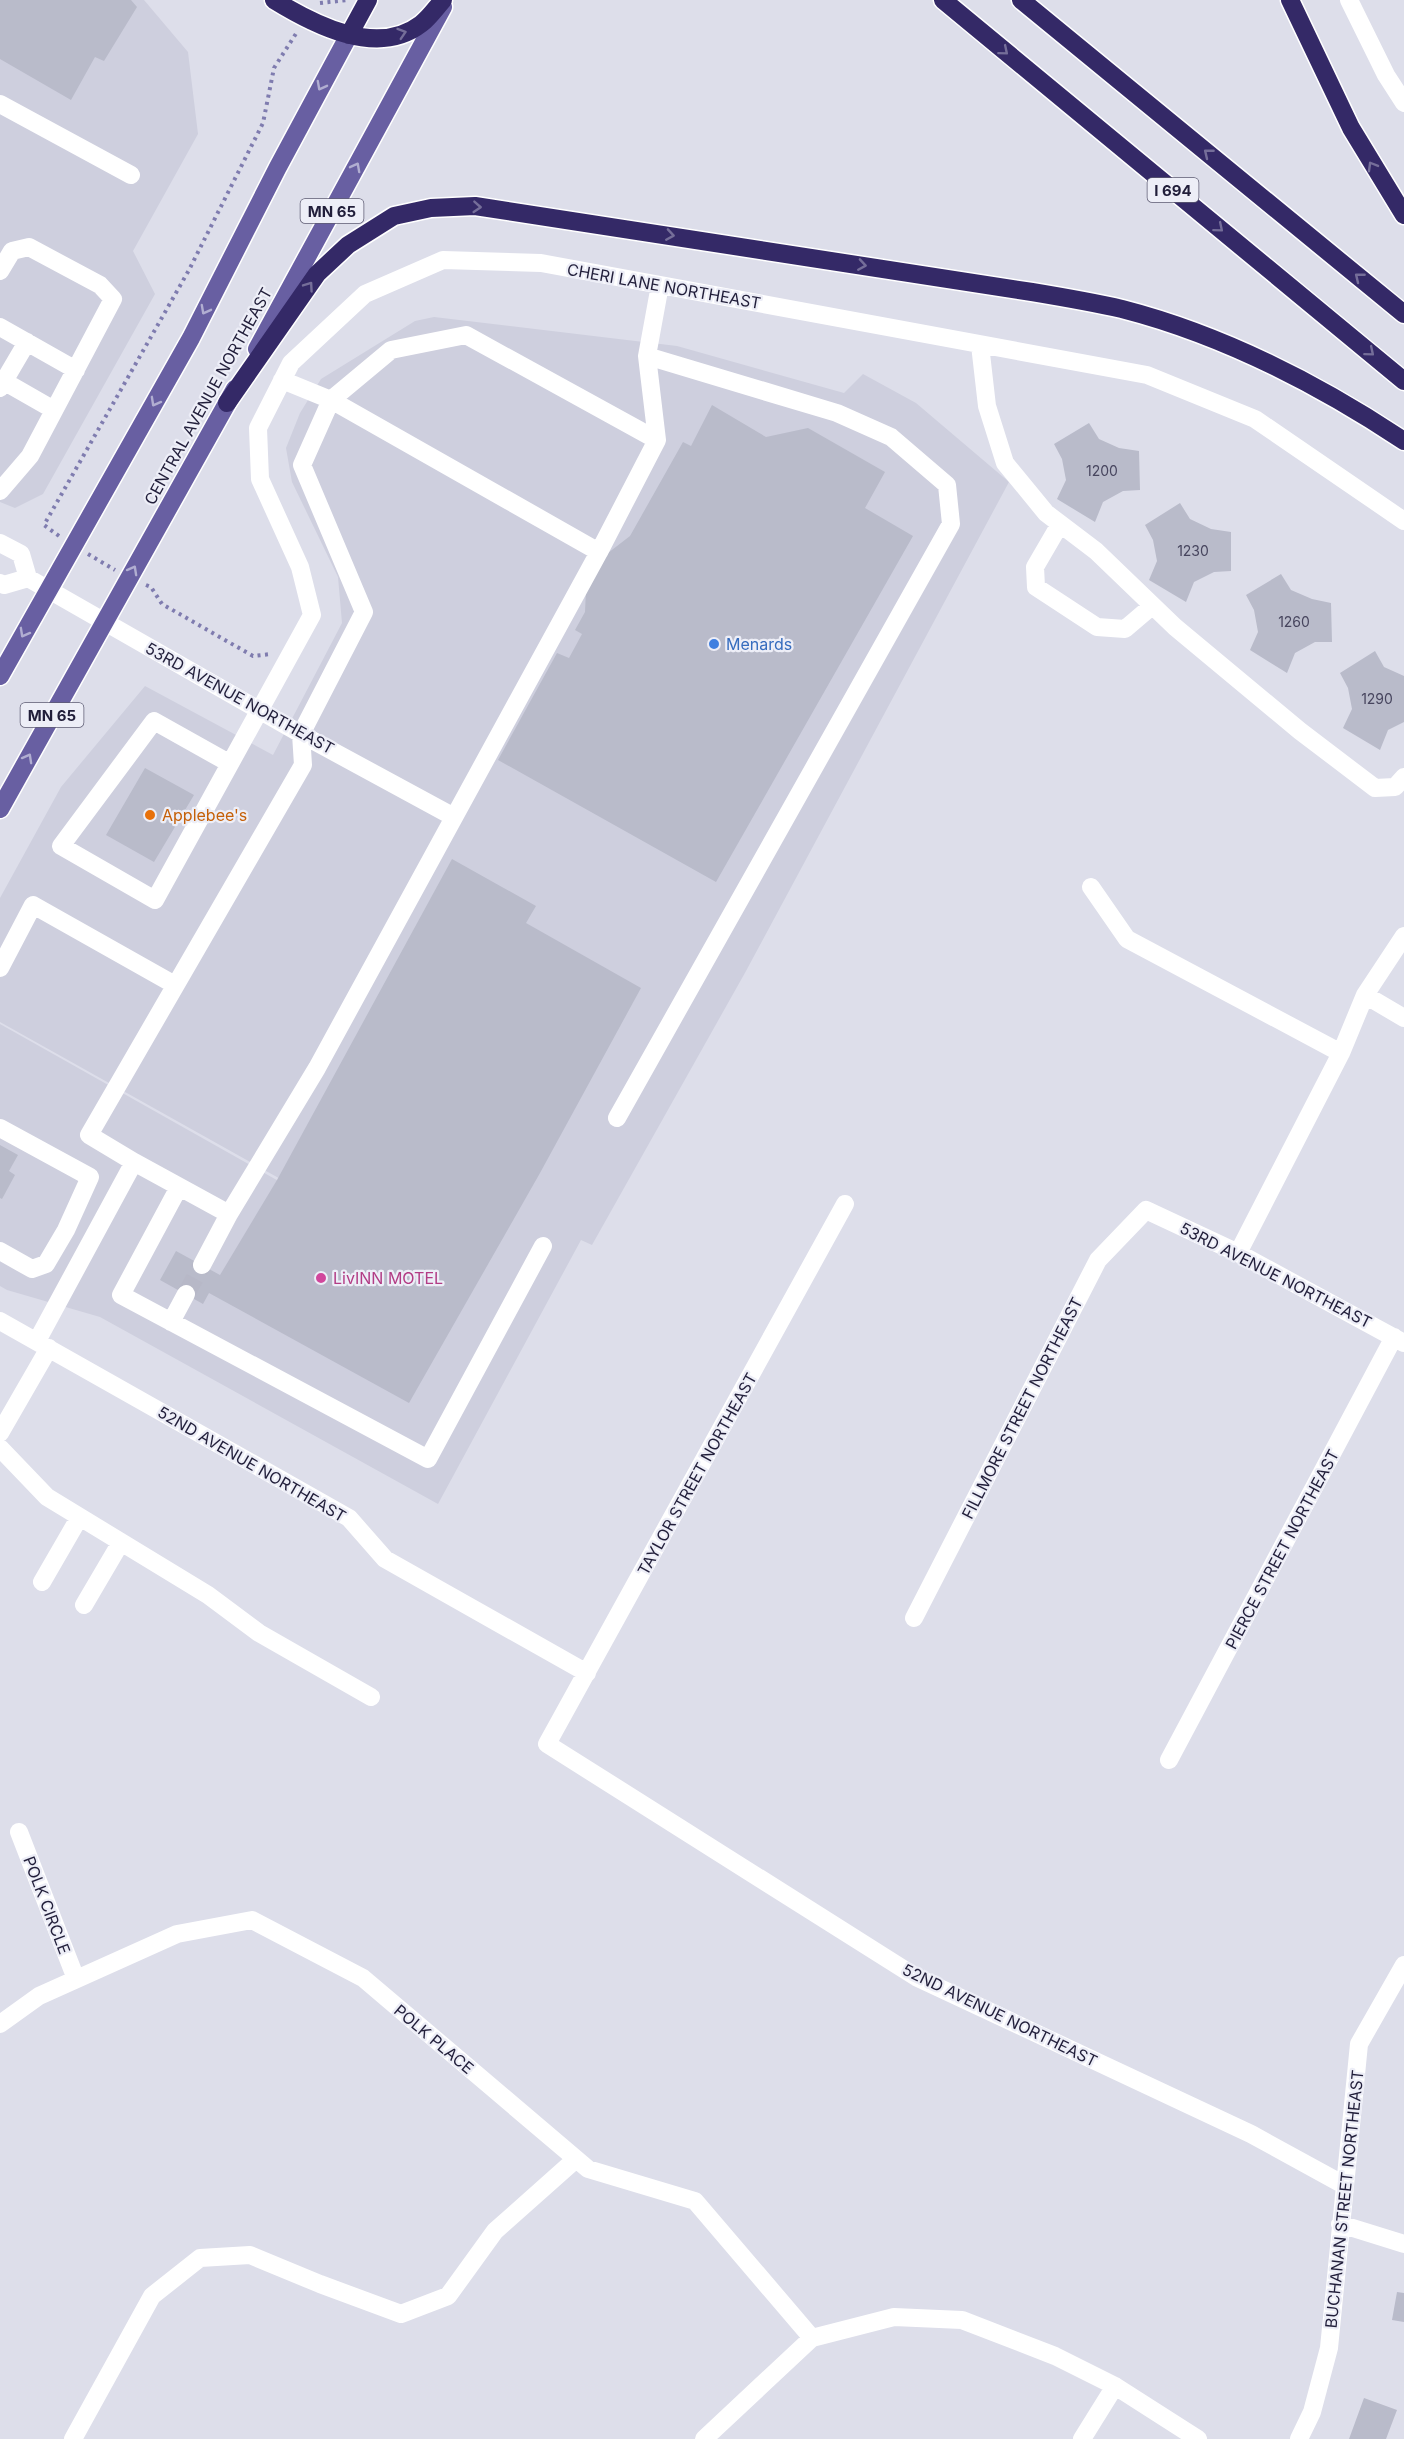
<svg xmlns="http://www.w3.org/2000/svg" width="1404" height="2439" font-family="Inter,sans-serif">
  <rect width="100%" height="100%" fill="#dddeea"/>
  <path fill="#cecfde" d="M0 0H144L188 52 198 134 133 251 155 294 43 494 15 508 0 502Z
    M434 317 677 346 844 393 863 374 916 403 1009 482 746 971 592 1245 581 1240 438 1504 100 1317 7 1290 0 1286V1024L275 1179 361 1224 0 1022V898L61 787 145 686 273 755 342 623 338 577 292 482 286 448 300 413 321 379 415 321Z"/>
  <path fill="#b9bbca" d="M0 0H131L137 7 104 61 95 57 71 100 0 59Z
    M712 405 766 437 808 428 885 472 865 508 913 536 716 882 498 760 557 653 569 658 582 634 575 630 585 612 586 590 608 553 630 536 683 442 691 446Z
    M1089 423 1099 439 1119 448 1139 451 1140 490 1123 491 1103 502 1095 522 1057 499 1066 480 1062 459 1054 444Z
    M1180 503 1190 519 1211 529 1231 532V571L1214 572 1194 582 1186 602 1149 580 1157 561 1153 540 1145 525Z
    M1281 574 1291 590 1312 599 1331 603 1332 642H1315L1295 653 1287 673 1250 650 1258 632 1254 610 1246 595Z
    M1375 651 1384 667 1404 676V722L1388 730 1380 750 1343 728 1352 709 1348 688 1340 673Z
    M145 768 194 795 154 862 106 835Z
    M452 859 536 906 526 923 641 988 540 1173 409 1403 209 1293 203 1304 160 1280 176 1251 220 1275 277 1180Z
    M0 1145 18 1155 9 1171 15 1175 2 1199 0 1198Z
    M1397 2292 1404 2293V2322L1392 2320Z
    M1364 2398 1397 2410 1386 2439H1349Z"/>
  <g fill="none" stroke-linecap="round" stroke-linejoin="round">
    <path stroke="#b7b8c7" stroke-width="18" stroke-dasharray="18 9" stroke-linecap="butt" d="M186 1294 202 1265"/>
    <defs>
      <path id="major" d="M257 349 443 7
        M0 676 191 338 278 167 349 35
        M0 809 235 389"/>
      <path id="highway" d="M274 0C313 24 377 58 421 24 429 18 436 8 443 0
        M943 0 1404 381
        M1021 0 1404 314
        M1290 0 1351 128 1404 215
        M349 35 368 0
        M227 403 317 274 348 245 394 216 431 208 475 206 1032 292C1062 297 1092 302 1122 309 1223 335 1318 384 1404 441"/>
    </defs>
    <use href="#major" stroke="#fff" stroke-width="21"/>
    <use href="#highway" stroke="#fff" stroke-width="21"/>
    <path stroke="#7f7caf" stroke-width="4" stroke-dasharray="3 4.5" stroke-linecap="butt" d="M320 3 348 0
      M59 536 44 525 189 270 263 123 274 68 297 32
      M88 554 115 570
      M146 585 151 587 162 604 253 656 271 654"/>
    <path stroke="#fff" stroke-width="18" d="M1349 0 1386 75 1404 103
      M0 104 131 175
      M0 271 12 251 29 247 100 285 113 299 30 456 0 491
      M0 327 76 370
      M980 345 987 406 1005 463 1046 513 1096 551 1175 627 1300 731 1375 788 1395 787 1404 777
      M0 379 54 410
      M282 380 331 400 599 552 657 440 647 356 660 285
      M0 388 27 342
      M1060 524 1035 567 1036 587 1097 627 1125 629 1152 606
      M0 543 21 554 28 578
      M0 583 4 585 28 578 301 734 454 817
      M229 763 154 721 61 846 155 900 312 615 300 567 260 479 258 428 291 363 365 294 443 260 541 263 1147 375 1255 419 1404 521
      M1091 887 1127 939 1341 1053
      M0 968 33 905 175 985
      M1365 995 1404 1018
      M617 1118 951 524 947 485 891 437 837 413 647 356
      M0 1128 90 1177 66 1230 46 1264 32 1269 0 1251
      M134 1162 89 1135 303 765 301 734 364 612 302 465 331 400 391 350 466 335 657 440
      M179 1187 121 1295 428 1459 543 1246
      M845 1204 547 1744 916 1977 1251 2134 1344 2185
      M1238 1253 1341 1053 1365 995 1404 936
      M202 1265 229 1214 317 1068 599 552
      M0 1321 349 1518 385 1559 587 1673
      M171 1322 186 1294
      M37 1341 134 1162 229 1214
      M0 1433 49 1348
      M0 1448 47 1497 208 1595 259 1633 371 1697
      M42 1582 79 1518
      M84 1605 121 1542
      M914 1618 1098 1260 1146 1210 1238 1253 1404 1343
      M1169 1760 1394 1337
      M19 1832 76 1979
      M0 2024 39 1996 177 1934 252 1920 363 1978 588 2169 695 2201 812 2338
      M1340 2224 1404 2244
      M73 2439 152 2296 200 2258 250 2255 320 2284 401 2314 448 2296 495 2231 576 2159
      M704 2439 812 2338 894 2317 962 2320 1055 2356 1115 2386 1198 2439
      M1082 2439 1115 2386
      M1299 2439 1312 2412 1329 2348 1359 2044 1404 1965"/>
    <use href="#major" stroke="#685fa2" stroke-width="18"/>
    <use href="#highway" stroke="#342967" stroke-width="18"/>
  </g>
  <defs><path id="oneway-chevron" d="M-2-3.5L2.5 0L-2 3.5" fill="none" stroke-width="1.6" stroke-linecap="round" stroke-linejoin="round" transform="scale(1.5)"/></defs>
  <g stroke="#756e99">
    <use href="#oneway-chevron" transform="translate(402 33) rotate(-18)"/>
    <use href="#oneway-chevron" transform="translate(1004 51) rotate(40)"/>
    <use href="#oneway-chevron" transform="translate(1208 153) rotate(-141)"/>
    <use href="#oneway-chevron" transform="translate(1372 166) rotate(-120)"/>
    <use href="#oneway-chevron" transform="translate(477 207) rotate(4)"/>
    <use href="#oneway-chevron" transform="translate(1219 228) rotate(40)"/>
    <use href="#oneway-chevron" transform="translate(670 235) rotate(9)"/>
    <use href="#oneway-chevron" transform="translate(862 265) rotate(9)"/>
    <use href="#oneway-chevron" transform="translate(1359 277) rotate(-141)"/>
    <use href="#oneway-chevron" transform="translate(309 286) rotate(-55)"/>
    <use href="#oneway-chevron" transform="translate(1370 352) rotate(40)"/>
  </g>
  <g stroke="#b1aed1">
    <use href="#oneway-chevron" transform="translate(321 86) rotate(118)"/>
    <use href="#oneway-chevron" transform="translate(356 167) rotate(-62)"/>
    <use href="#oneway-chevron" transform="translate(205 310) rotate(118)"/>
    <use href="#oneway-chevron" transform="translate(155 402) rotate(119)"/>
    <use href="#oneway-chevron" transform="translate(133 570) rotate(-61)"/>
    <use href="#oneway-chevron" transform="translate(24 633) rotate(119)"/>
    <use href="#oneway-chevron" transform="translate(28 758) rotate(-61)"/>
  </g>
  <circle fill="#3f7fe0" stroke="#edeef7" stroke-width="2" cx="714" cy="644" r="6"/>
  <circle fill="#e8710a" stroke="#edeef7" stroke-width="2" cx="150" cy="815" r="6"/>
  <circle fill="#d1479c" stroke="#edeef7" stroke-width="2" cx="321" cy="1278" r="6"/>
  <g text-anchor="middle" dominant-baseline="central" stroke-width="4.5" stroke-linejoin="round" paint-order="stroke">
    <g font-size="14" fill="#47455e">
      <text x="1102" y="470">1200</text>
      <text x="1193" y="550">1230</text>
      <text x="1294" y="621">1260</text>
      <text x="1377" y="698">1290</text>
    </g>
    <g fill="#edeef7" stroke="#5e5c73" stroke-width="1.5">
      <rect x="1147.5" y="178" width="51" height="24" rx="4.5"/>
      <rect x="300.5" y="199" width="63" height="24" rx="4.5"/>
      <rect x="20.5" y="703" width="63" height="24" rx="4.5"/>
    </g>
    <g font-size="15" font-weight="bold" fill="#211e3a">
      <text x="1173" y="190">I 694</text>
      <text x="332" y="211">MN 65</text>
      <text x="52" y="715">MN 65</text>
    </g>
    <g font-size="16" fill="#211e3a" stroke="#edeef7">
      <text transform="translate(664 286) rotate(10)">CHERI LANE NORTHEAST</text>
      <text transform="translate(208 396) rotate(-61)">CENTRAL AVENUE NORTHEAST</text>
      <text transform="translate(240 698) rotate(29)">53RD AVENUE NORTHEAST</text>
      <text transform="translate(1276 1275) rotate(27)">53RD AVENUE NORTHEAST</text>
      <text transform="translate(1022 1408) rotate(-63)">FILLMORE STREET NORTHEAST</text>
      <text transform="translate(252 1464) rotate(30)">52ND AVENUE NORTHEAST</text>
      <text transform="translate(697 1474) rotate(-61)">TAYLOR STREET NORTHEAST</text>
      <text transform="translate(1282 1549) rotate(-62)">PIERCE STREET NORTHEAST</text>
      <text transform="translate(47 1905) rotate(69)">POLK CIRCLE</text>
      <text transform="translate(1000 2015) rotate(26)">52ND AVENUE NORTHEAST</text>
      <text transform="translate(434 2039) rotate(40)">POLK PLACE</text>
      <text transform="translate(1344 2199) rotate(-84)">BUCHANAN STREET NORTHEAST</text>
    </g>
    <g font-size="16" fill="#366cbe" stroke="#edeef7" text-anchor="start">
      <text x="726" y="644">Menards</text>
    </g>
    <g font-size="16" fill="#c56008" stroke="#edeef7" text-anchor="start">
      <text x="162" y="815">Applebee's</text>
    </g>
    <g font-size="16" fill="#b23c85" stroke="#edeef7" text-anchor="start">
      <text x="333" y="1278">LivINN MOTEL</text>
    </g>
  </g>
</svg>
